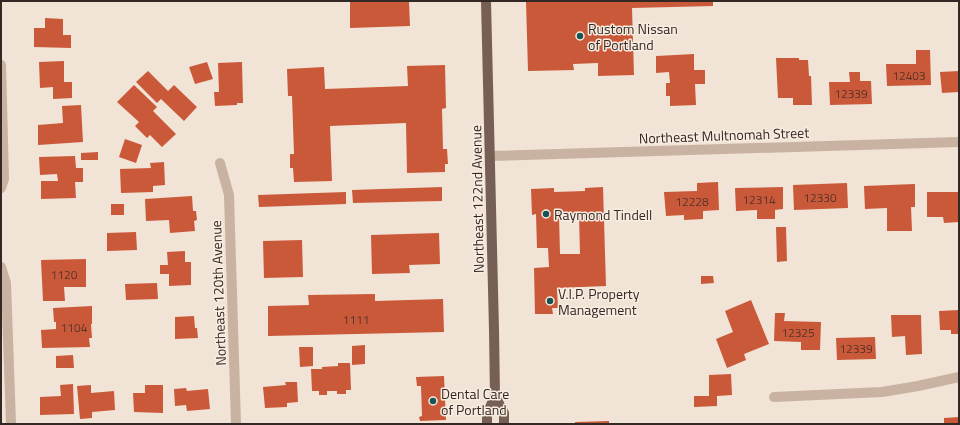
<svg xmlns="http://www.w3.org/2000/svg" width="960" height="425" font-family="'Titillium Web',sans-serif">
  <rect width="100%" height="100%" fill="#f1e3d5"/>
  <path fill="#ca593a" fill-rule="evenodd" d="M350 1H409L410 26 350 28Z
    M545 1H713V6L632 8 634 75 598 76V63L573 64 574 70 528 71 526 2Z
    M45 18 63 19V35H71V48L34 47V28H45Z
    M916 50H930L931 85 887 86 886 64H916Z
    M694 54V70H705V84H695L696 105 670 106V96H666V83H670L669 72 656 73V56Z
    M776 58H799V60H808L809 76H811L812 105H793V98H778Z
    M64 61V82H72V98L53 99V87L40 88 39 62Z
    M207 62 213 79 195 84 189 67Z
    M242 62 243 103H237V105L215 106 214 92H219L218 63Z
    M445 65 446 108 442 109 443 149H447L448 164H445V172L407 173 406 123 330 126 332 181 294 182 293 168H290V154H294L292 96H288L287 69 324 67 325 89 408 86 407 66Z
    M148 71 168 91 174 85 197 107 184 121 161 99 157 103 136 82Z
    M959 71V92L942 93 940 72Z
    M849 72H860V81H871L872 104 830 105 829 82H850Z
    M134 85 157 107 153 111 176 134 162 147 150 135 147 138 135 126 139 122 117 102Z
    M81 105 83 142 38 145V125L63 123 62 106Z
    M125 139 142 145 136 163 119 157Z
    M98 152V160H81V153Z
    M75 156 76 168H83V182H75L76 198 41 199V181H58L57 174 40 175 39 157Z
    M164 162 165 185 153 186V192L121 193 120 169 151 168 150 163Z
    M718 182 719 210 703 211V219L684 220V215L666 216 664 192 697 191V183Z
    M847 183 848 208 794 210 793 185Z
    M915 184V207H911L912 231H887V208L865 209 864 186Z
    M442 187V201L353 203 352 190Z
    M603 187 606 286 557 288 558 308H552L553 314H535L534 268 549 267 548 248H537L536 214 532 215 531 189 554 188V192L585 191V188ZM579 214 580 254H560L559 215Z
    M783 187V209L775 210V219H757V210L736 211 735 188Z
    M346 192V204L259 207 258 195Z
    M927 192H959V222L944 223 943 217H927Z
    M192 196 193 211H196L197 220 194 221 195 231 170 233 169 220 146 221 145 199Z
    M111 204H124V215H111Z
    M776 227H786L787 261 777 262Z
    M136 232 137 250 107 251V233Z
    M439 233 440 264 409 265 410 273 372 274 371 235Z
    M302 240 303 277 264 278 263 241Z
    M185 251V262H191V285L169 286V274H160V265H168L167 252Z
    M86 259V287H64L65 301H43L41 260Z
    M701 276H713L714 283 701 284Z
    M157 283 158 299 126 300 125 284Z
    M375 294V301L443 299 444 332 268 336V306L309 305 308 295Z
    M751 300 769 344 744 354 746 360 727 368 716 339 733 332 725 311Z
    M92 306V324H91L92 338H89L90 347 42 348 41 330 56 329V322H54L53 308Z
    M959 310V334H951V330H940L939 311Z
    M775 313H785L784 321 821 322 820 350H801V342L774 341Z
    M891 315H921L922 354 906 355 905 336 892 337Z
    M194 316 195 328H197L198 338 175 339V317Z
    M875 337 876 359 837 360 836 338Z
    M365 345V364L352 365V346Z
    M299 347H313V366L300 367Z
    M73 355 74 368H56V356Z
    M338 363H350L351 390H346V394H337V391H327V395H319V391H312L311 369H322V367L338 366Z
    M731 374 732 395 717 396V406L694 407V396H709V375Z
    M444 376 446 420 420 421 419 417 422 416 421 386H417L416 377Z
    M285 382H297L298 402 287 403V407L265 408 263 387 286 385Z
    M73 384 74 414 40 415V397L61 396 60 385Z
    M91 385V393L114 391 115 410 92 412V418L80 419 77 386Z
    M145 385H163V413L134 412 133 393H145Z
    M186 388 187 391 208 389 210 409 187 411 186 405 175 406 174 389Z
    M959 417V424H944V418Z
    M609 421V424H575V422Z"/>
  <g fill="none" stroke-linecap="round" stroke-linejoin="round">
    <path stroke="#c9b2a1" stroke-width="10" d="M1 65 4 179 1 188
      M490 156 959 142
      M220 163 229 195 236 424
      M1 267 6 283 11 424
      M774 397 882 392 918 386 959 377"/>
    <path stroke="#765f54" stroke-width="10" d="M486 1 494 330 495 396 487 414V424
      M495 396 504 413V424"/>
  </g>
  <g fill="#195355" stroke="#f9ede1" stroke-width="1.5">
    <circle cx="580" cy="36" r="4"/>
    <circle cx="546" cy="214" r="4"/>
    <circle cx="550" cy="301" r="4"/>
    <circle cx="433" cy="401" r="4"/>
  </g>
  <g text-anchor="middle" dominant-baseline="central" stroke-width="3" stroke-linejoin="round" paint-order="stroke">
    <g font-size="12" fill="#59342a">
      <text x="909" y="75">12403</text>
      <text x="851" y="93">12339</text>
      <text x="820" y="197">12330</text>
      <text x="759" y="199">12314</text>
      <text x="692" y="201">12228</text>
      <text x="64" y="274">1120</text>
      <text x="356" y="319">1111</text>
      <text x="74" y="327">1104</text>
      <text x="798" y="332">12325</text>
      <text x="856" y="348">12339</text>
    </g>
    <g font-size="14" fill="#332824" stroke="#f9ede1" text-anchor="start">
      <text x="588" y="28">Rustom Nissan<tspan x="588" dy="16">of Portland</tspan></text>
      <text x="554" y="214">Raymond Tindell</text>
      <text x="558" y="293">V.I.P. Property<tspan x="558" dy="16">Management</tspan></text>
      <text x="441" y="393">Dental Care<tspan x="441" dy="16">of Portland</tspan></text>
    </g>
    <g font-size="14" fill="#332824" stroke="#f9ede1">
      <text transform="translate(724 135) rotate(-2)">Northeast Multnomah Street</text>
      <text transform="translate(477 199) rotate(-91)">Northeast 122nd Avenue</text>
      <text transform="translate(218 293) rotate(-92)">Northeast 120th Avenue</text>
    </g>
  </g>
  <rect width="960" height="425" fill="none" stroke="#332824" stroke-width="4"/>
</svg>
